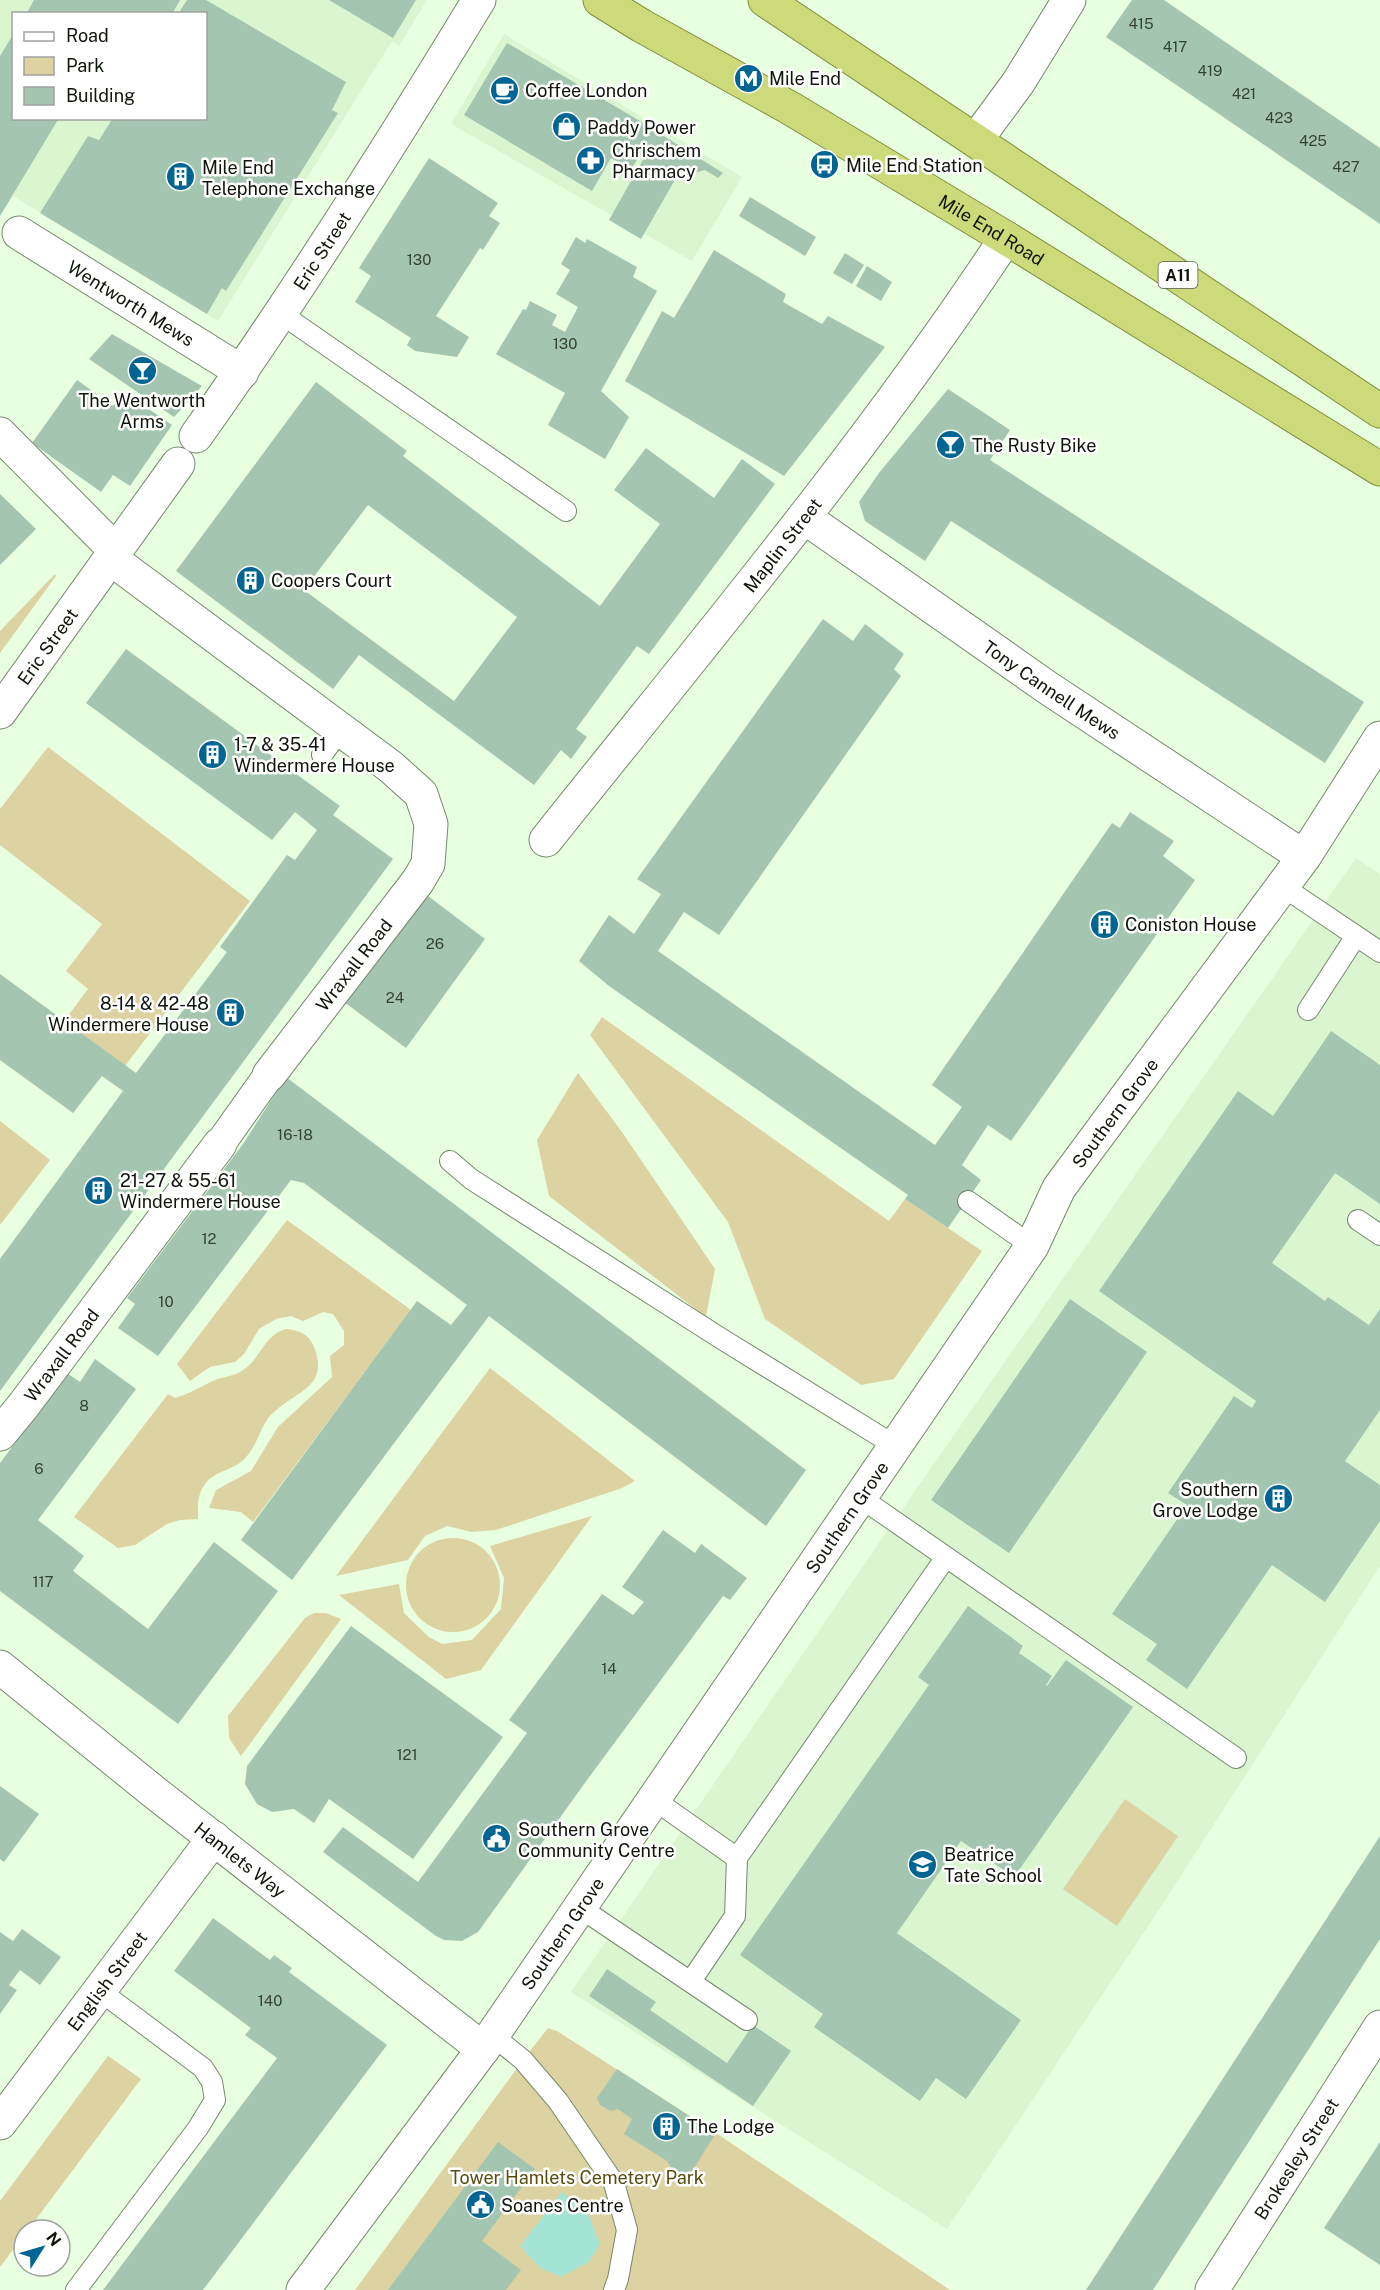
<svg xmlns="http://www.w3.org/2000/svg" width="1380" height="2290" font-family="'Public Sans',sans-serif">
  <rect width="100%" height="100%" fill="#e8ffe0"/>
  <path fill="#daf5d0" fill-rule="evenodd" d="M0 0H427L399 46 392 41 218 321 13 196 0 216ZM14 14H206V118H14Z
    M504 34 742 177 692 261 451 124Z
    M1356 858 1380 874V1566L1164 1902 947 2229 571 1992 894 1521Z"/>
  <path fill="#ddd2a1" d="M55 574 56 576 0 653V631Z
    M48 747 250 901 125 1066 64 1021 88 989 66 971 102 924 0 845V809Z
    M602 1017 889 1221 905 1199 982 1251 894 1379 861 1385 765 1319 728 1222 590 1035Z
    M578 1073 622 1132 715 1269 706 1317 549 1196 537 1140Z
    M0 1121 50 1160 0 1225Z
    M287 1220 411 1310 253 1522 241 1512 209 1508 216 1490 251 1471 278 1427 332 1377 330 1356 344 1345V1331L333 1314 323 1312 303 1321 291 1316 276 1319 259 1329 244 1354 235 1362 210 1367 190 1381 177 1364Z
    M286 1329C299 1330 309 1334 314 1347 331 1389 291 1392 270 1416 260 1428 257 1445 247 1456 237 1470 215 1470 205 1484 197 1495 198 1506 198 1519L180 1520 167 1524 135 1545 118 1548 74 1517 168 1394 175 1398C189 1394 200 1387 213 1381 223 1376 234 1377 243 1370 262 1357 263 1336 286 1329Z
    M490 1368 635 1481 622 1488 496 1530 472 1532 447 1526 425 1536 408 1560 336 1576Z
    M592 1516 481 1670 446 1679 339 1595 399 1584 404 1613 429 1637 442 1644 472 1640 501 1609 504 1578 490 1546Z
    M406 1585a47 47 0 1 1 94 0a47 47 0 1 1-94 0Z
    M314 1613H326L341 1619 241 1756 229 1738 228 1716 305 1618Z
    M1125 1799 1178 1836 1117 1926 1063 1889Z
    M548 2028 557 2031 716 2133 950 2290H355L523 2060Z
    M108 2056 141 2079 28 2230H24V2235L0 2267V2201Z"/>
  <path fill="#a4e4d4" d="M562 2192 588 2213 600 2244 589 2262 561 2277 540 2268 520 2246Z"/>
  <path fill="#a4c6b0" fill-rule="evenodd" d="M34 0H180L172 14H26Z
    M187 0H206L346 82 332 110 338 113 226 291 222 288 207 314 40 213 88 136 99 140 113 118H206V14H178Z
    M329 0H416L393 38Z
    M1132 0H1164L1380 148V224L1106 37Z
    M14 33V118H59L0 216V56Z
    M507 43 635 118 723 173 718 178 705 170 676 178 641 239 609 220 644 158 646 146 631 169 611 158 592 191 464 115Z
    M429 158 498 203 489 216 500 223 483 250 480 248 436 316 469 337 457 357 415 351 407 345 411 338 355 302 371 276 359 268Z
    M750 197 816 237 805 256 739 216Z
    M576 237 585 243 587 239 637 267 633 277 657 291 601 391 629 417 605 459 548 425 565 393 496 354 523 309 526 310 530 301 557 315 552 325 565 332 578 307 556 294 570 270 561 264Z
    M714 250 786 294 783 302 822 324 828 316 885 347 784 476 625 381 662 311 674 318Z
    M845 253 864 265 852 284 833 273Z
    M867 266 892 282 881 301 856 286Z
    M112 334 148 355 202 386 174 417 89 359Z
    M77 380 113 406 124 392 172 425 130 486 113 475 101 492 32 443Z
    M316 382 407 451 403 456 600 606 660 524 614 490 646 448 714 498 742 459 775 484 649 654 637 646 576 729 587 737 571 759 561 750 534 785 359 655 333 689 176 571ZM368 505 517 617 454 701 304 590Z
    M948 389 1010 430 990 460 1364 702 1325 763 951 521 925 561 865 521 859 502 879 473Z
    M0 494 36 529 0 565Z
    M823 619 853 641 865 624 904 654 894 669 901 676 719 935 684 912 658 951 935 1145 962 1107 932 1085 1112 823 1120 828 1130 812 1174 841 1163 856 1195 880 1011 1141 988 1125 962 1165 981 1180 948 1228 905 1199 908 1195 609 986 579 961 609 915 634 934 661 894 637 879Z
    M126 649 340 806 333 815 393 859 0 1391V1259L123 1091 102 1076 73 1113 0 1060V974L136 1073 227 952 220 947 287 855 295 860 317 830 295 812 272 840 86 703Z
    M424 893 485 939 406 1048 344 1002Z
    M1331 1031 1380 1065V1204L1335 1173 1272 1263 1325 1301 1328 1297 1369 1325 1380 1309V1410L1345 1461 1380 1485V1521L1325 1602 1272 1565 1187 1689 1146 1660 1157 1644 1112 1614 1187 1505 1168 1493 1234 1396 1252 1408 1256 1401 1099 1291 1238 1091 1273 1116Z
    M286 1077 806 1470 766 1526 489 1316 292 1580 241 1540 417 1301 451 1325 467 1305 304 1183 291 1180 158 1356 118 1328 135 1304 127 1298 243 1144Z
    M1070 1299 1147 1352 1009 1553 931 1500Z
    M95 1359 136 1389 38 1520 84 1556 73 1571 148 1629 214 1542 278 1591 178 1724 0 1591V1463L67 1373 80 1382Z
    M663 1530 695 1553 701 1544 747 1578 730 1600 723 1596 587 1780 478 1932 462 1941 444 1940 436 1936 323 1852 343 1827 418 1882 527 1733 509 1720 602 1594 633 1615 644 1602 622 1587Z
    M968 1606 1023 1646 1019 1653 1052 1676 1046 1685 1047 1686 1066 1660 1133 1707 1014 1877 961 1841 897 1933 1021 2020 966 2099 936 2078 920 2101 814 2027 823 2014 740 1955 929 1685 918 1677Z
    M351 1626 503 1737 413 1859 329 1799 314 1823 294 1809 272 1812 257 1804 245 1784 247 1766Z
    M0 1786 39 1814 4 1862 0 1859Z
    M1380 1836V1939L1153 2290H1086Z
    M213 1918 270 1960 274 1955 292 1968 289 1972 387 2045 203 2290H103L277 2058 245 2035 251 2028 174 1971Z
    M22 1929 61 1957 40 1985 20 1970 9 1985 17 1990 0 2014V1932L13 1941Z
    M607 1969 656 2002 650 2010 727 2063 753 2025 791 2051 753 2106 589 1996Z
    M617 2069 716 2133 689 2176 682 2175 671 2168 667 2161 624 2134 632 2119 618 2109 611 2111 600 2105 597 2098Z
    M498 2142 535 2169 482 2241 521 2270 506 2290H388Z
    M1380 2142V2265L1324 2228Z"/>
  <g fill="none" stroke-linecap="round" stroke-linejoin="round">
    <defs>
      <path id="service" d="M280 313 566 511
        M322 755 340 730
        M1282 886 1380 952
        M1308 1010 1356 936
        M450 1161 471 1179 725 1341 894 1445
        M968 1201 1032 1246
        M1358 1220 1380 1235
        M861 1498 1236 1758
        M653 1799 737 1858 946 1557
        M579 1907 747 2020
        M691 1981 735 1916 737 1858
        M492 2035 523 2060 558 2101 614 2183 627 2230 618 2279 614 2290
        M76 2290 198 2128 215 2100 212 2082 203 2068 100 1991"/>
      <path id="pedestrian" d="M220 1144 269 1075"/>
      <g id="minor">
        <path d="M976 140 1018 83 1069 0"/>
        <path id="s1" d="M19 233 242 372"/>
        <path d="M0 434 116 551"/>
        <path id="s2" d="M196 436C296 295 389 148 479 0"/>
        <path id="s3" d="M804 517 1048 688 1304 857"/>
        <path d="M110 558 391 767 421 794 431 824 428 864 418 881 269 1075"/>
        <path id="s4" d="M0 712 178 464"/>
        <path id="s5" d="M546 840C703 643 867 449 1006 238"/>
        <path id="s6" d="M0 1434 23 1406 220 1144"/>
        <path id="s7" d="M0 1667 154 1792 483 2049"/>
        <path id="s8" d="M0 2123 214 1838"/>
        <path id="s9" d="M303 2290 483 2049 1032 1246 1059 1188 1304 857 1380 738"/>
        <path id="s10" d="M1212 2290 1380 2027"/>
      </g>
      <g id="trunk">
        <path id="s11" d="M600 0 642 26 790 108 1006 238 1380 469"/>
        <path d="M765 0 1380 411"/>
      </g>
    </defs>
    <use href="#service" stroke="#75896d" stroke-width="22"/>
    <use href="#pedestrian" stroke="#75896d" stroke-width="32"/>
    <use href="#minor" stroke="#75896d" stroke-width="35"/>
    <use href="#trunk" stroke="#818f3d" stroke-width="35"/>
    <use href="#service" stroke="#fff" stroke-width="20"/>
    <use href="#pedestrian" stroke="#fff" stroke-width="30"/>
    <use href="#minor" stroke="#fff" stroke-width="33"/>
    <use href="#trunk" stroke="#ccda7a" stroke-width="33"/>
  </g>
  <defs>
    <symbol id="metro-disc" viewBox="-11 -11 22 22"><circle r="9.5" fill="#006593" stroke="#fff"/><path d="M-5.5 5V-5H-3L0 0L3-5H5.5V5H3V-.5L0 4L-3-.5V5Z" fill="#fff"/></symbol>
    <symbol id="cafe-disc" viewBox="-11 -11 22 22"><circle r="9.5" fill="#006593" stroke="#fff"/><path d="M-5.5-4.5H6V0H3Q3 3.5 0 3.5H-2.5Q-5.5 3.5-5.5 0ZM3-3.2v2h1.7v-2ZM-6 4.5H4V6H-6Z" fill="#fff"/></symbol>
    <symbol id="shop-disc" viewBox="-11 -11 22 22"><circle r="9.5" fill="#006593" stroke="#fff"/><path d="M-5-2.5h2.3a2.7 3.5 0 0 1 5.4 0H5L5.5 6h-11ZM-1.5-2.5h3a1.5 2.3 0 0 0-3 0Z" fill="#fff"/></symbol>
    <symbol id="pharmacy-disc" viewBox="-11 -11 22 22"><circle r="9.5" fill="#006593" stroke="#fff"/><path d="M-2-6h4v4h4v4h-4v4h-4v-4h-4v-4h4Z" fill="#fff"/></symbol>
    <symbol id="bus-disc" viewBox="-11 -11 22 22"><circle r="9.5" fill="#006593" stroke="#fff"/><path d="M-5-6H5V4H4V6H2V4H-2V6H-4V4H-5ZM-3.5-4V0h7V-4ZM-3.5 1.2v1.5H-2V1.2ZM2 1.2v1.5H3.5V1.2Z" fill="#fff"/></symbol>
    <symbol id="building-disc" viewBox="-11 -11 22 22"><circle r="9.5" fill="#006593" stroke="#fff"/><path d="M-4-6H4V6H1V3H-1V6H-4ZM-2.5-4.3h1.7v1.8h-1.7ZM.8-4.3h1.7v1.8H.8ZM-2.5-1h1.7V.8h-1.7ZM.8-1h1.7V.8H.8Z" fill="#fff"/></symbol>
    <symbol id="bar-disc" viewBox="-11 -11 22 22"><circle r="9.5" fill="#006593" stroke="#fff"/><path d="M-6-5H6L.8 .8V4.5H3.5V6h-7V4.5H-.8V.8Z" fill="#fff"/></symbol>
    <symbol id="civic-disc" viewBox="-11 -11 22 22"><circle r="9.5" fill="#006593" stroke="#fff"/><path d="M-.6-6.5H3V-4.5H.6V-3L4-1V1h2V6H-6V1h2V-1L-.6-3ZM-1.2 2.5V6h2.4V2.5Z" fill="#fff"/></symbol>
    <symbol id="school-disc" viewBox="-11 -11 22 22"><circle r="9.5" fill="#006593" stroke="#fff"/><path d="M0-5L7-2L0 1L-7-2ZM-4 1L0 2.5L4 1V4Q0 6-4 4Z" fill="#fff"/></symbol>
  </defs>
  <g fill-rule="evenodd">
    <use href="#metro-disc" x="732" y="62" width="33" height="33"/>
    <use href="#cafe-disc" x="488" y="74" width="33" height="33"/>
    <use href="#shop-disc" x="550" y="110" width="33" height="33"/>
    <use href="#pharmacy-disc" x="574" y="144" width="33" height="33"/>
    <use href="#bus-disc" x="808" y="148" width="33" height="33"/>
    <use href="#building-disc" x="164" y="160" width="33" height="33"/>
    <use href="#bar-disc" x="126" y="354" width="33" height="33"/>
    <use href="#bar-disc" x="934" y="428" width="33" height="33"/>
    <use href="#building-disc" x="234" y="564" width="33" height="33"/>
    <use href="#building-disc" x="196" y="738" width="33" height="33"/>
    <use href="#building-disc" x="1088" y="908" width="33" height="33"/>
    <use href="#building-disc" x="214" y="996" width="33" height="33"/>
    <use href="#building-disc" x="82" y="1174" width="33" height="33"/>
    <use href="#building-disc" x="1262" y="1482" width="33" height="33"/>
    <use href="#civic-disc" x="480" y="1822" width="33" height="33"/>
    <use href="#school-disc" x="906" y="1848" width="33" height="33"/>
    <use href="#building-disc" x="650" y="2110" width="33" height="33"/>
    <use href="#civic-disc" x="464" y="2188" width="33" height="33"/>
  </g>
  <g text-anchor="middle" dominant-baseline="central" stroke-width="5" stroke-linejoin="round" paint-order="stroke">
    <g font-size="15" fill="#344234">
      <text x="1141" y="23">415</text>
      <text x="1175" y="46">417</text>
      <text x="1210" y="70">419</text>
      <text x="1244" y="93">421</text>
      <text x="1279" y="117">423</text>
      <text x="1313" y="140">425</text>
      <text x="1346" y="166">427</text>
      <text x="419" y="259">130</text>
      <text x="565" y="343">130</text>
      <text x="435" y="943">26</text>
      <text x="395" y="997">24</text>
      <text x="295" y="1134">16-18</text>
      <text x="209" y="1238">12</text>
      <text x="166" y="1301">10</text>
      <text x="84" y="1405">8</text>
      <text x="39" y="1468">6</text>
      <text x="43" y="1581">117</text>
      <text x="609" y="1668">14</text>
      <text x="407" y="1754">121</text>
      <text x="270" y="2000">140</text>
    </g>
    <rect fill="#fff" stroke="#565c54" stroke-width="1.5" x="1158.5" y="262" width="39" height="26" rx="4.5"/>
    <g font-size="16" font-weight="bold" fill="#0e160b">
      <text x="1178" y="275">A11</text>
    </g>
    <g font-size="18" fill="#0e160b" stroke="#fff" text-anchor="start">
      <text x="769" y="78">Mile End</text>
      <text x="525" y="90">Coffee London</text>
      <text x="587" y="127">Paddy Power</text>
      <text x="612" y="150">Chrischem<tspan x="612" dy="21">Pharmacy</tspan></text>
      <text x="846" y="165">Mile End Station</text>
      <text x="202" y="167">Mile End<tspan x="202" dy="21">Telephone Exchange</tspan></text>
      <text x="142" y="400" text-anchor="middle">The Wentworth<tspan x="142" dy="21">Arms</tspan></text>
      <text x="972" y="445">The Rusty Bike</text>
      <text x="271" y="580">Coopers Court</text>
      <text x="234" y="744">1-7 &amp; 35-41<tspan x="234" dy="21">Windermere House</tspan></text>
      <text x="1125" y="924">Coniston House</text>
      <text x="209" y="1003" text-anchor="end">8-14 &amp; 42-48<tspan x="209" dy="21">Windermere House</tspan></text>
      <text x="120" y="1180">21-27 &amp; 55-61<tspan x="120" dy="21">Windermere House</tspan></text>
      <text x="1258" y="1489" text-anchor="end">Southern<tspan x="1258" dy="21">Grove Lodge</tspan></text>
      <text x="518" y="1829">Southern Grove<tspan x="518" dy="21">Community Centre</tspan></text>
      <text x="944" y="1854">Beatrice<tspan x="944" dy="21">Tate School</tspan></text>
      <text x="687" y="2126">The Lodge</text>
      <text x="501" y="2205">Soanes Centre</text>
    </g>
    <g font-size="18" fill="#0e160b" stroke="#fff">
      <text stroke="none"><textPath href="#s11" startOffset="454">Mile End Road</textPath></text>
      <text stroke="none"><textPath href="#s2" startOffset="224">Eric Street</textPath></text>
      <text stroke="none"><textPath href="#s1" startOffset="132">Wentworth Mews</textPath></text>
      <text stroke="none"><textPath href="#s5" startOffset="378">Maplin Street</textPath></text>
      <text stroke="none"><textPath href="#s4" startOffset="81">Eric Street</textPath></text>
      <text stroke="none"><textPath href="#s3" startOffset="302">Tony Cannell Mews</textPath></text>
      <text transform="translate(354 965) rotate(-52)">Wraxall Road</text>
      <text stroke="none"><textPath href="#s9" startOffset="1431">Southern Grove</textPath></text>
      <text stroke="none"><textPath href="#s6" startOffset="100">Wraxall Road</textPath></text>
      <text stroke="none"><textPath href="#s9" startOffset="945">Southern Grove</textPath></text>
      <text stroke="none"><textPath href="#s7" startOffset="308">Hamlets Way</textPath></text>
      <text stroke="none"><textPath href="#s9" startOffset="441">Southern Grove</textPath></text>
      <text stroke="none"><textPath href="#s8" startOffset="178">English Street</textPath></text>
      <text stroke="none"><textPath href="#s10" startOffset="156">Brokesley Street</textPath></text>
    </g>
    <g font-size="18" fill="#594c0f" stroke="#fff">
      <text x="577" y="2177">Tower Hamlets Cemetery Park</text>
    </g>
  </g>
  <rect x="12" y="12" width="195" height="108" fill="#ffffff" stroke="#9fa29d" stroke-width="1.5"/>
  <rect x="24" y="32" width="30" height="9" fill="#ffffff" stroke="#9fa29d" stroke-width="1.5"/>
  <text x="66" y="42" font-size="18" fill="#0e160b">Road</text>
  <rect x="24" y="57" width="30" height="18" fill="#ddd2a1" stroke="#9fa29d" stroke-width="1.5"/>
  <text x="66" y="72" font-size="18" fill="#0e160b">Park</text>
  <rect x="24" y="87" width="30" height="18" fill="#a4c6b0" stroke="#9fa29d" stroke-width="1.5"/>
  <text x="66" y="102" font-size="18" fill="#0e160b">Building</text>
  <g transform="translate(42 2248) rotate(53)"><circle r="28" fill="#ffffff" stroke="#9fa29d" stroke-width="1.5"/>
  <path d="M0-4.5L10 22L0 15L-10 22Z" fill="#006593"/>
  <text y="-9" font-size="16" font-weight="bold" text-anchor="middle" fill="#0e160b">N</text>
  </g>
</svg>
